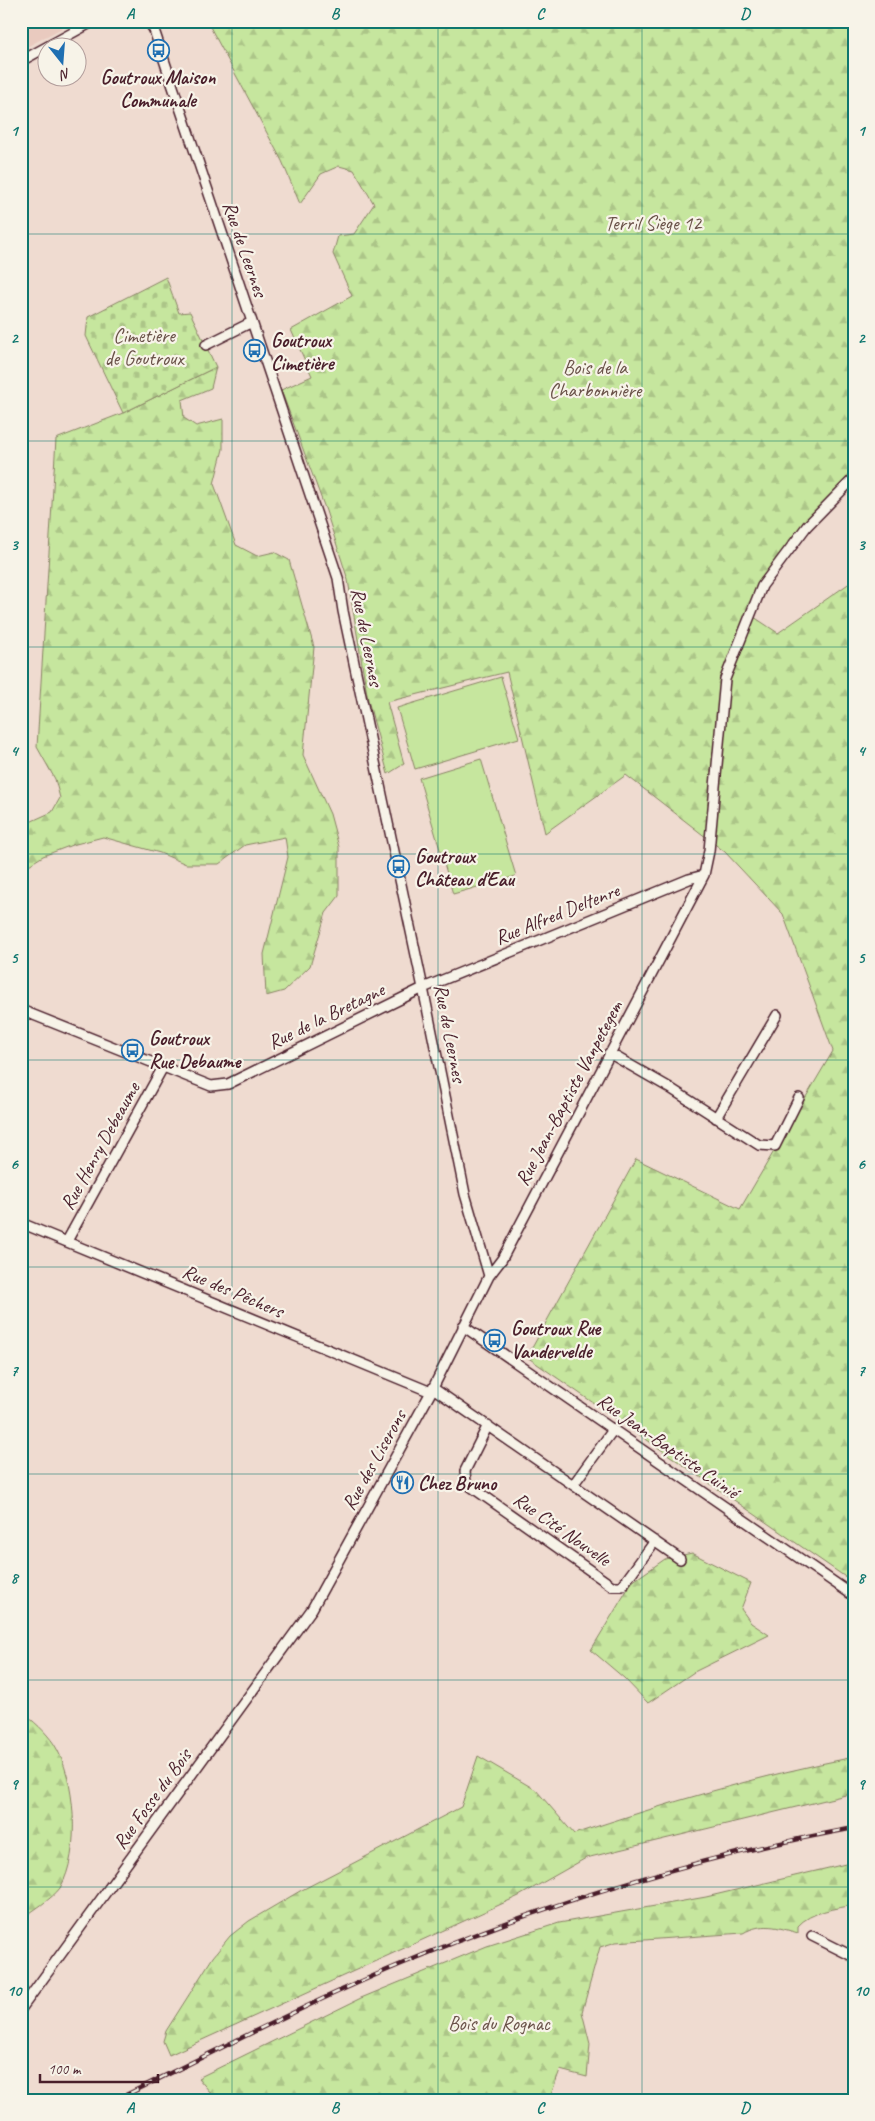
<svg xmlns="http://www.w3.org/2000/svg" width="875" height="2121" font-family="Caveat,sans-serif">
  <defs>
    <pattern id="forest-firs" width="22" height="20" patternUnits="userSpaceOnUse" patternTransform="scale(1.25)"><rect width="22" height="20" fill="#c6e69e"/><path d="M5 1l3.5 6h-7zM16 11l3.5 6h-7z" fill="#acc588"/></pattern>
    <pattern id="cemetery-stones" width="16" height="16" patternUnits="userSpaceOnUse" patternTransform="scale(1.25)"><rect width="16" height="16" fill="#c6e69e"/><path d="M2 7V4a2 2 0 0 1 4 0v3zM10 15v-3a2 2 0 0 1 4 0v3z" fill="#acc588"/></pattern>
  </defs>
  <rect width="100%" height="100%" fill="#efdbd0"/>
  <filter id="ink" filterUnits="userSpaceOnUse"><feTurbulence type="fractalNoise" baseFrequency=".02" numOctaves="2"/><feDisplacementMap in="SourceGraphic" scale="10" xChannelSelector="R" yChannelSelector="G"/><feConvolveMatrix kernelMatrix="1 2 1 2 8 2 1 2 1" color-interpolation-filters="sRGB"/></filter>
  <g filter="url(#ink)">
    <path fill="#e9cabf" d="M21 21H75L21 50Z"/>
    <path fill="url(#forest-firs)" stroke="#888264" d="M210 21H854V478L807 526 762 586 751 615 778 633 854 580V1583L527 1357 636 1159 740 1209 833 1051 783 914 725 852 626 775 545 833 507 672 387 702 404 764 388 774 368 700 348 580 326 511 281 390 312 376 291 330 352 296 333 254 338 236 354 234 374 204 354 170 339 166 321 174 300 204 282 161 208 23Z
      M216 367 211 388 182 400 184 418 196 426 223 419V449L214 484 236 545 257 556 274 552 289 560 314 647 303 755 330 814 339 847V896L326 913 310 966 284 991 266 996 264 954 288 857 285 837 245 845 219 864H186L160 853 103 837 72 845 43 856 21 870V826L52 812 60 798 55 779 37 747 56 439 123 413Z
      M692 1553 751 1583 741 1609 751 1623 769 1635 694 1672 648 1703 624 1678 591 1650 632 1582 665 1559Z
      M21 1712C33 1720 46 1732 54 1744 76 1778 81 1853 60 1888 53 1898 31 1912 21 1919Z
      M478 1756 536 1790 574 1834C667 1803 757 1776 854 1757V1793L586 1858 519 1896 169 2055 163 2041 166 2031 213 1957 230 1936 249 1921 300 1891 461 1807Z
      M854 1862V1905C836 1908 810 1912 798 1926V1933C777 1927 763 1922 743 1933L616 1942 600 1947 582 2012 590 2044 587 2077 560 2070 549 2100H217L198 2078 361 1998 487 1946 559 1923 706 1897Z"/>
    <path fill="url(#cemetery-stones)" stroke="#888264" d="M166 277 179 313 190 312 216 367 123 413 86 336 88 317Z"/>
    <path fill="#c6e69e" stroke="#888264" d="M501 677 519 738 415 769 397 708Z
      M481 759 516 876 453 894 419 778Z"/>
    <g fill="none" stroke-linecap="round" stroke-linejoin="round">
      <defs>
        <path id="minor" d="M148 21 154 30 338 578 343 611 423 988 465 1194 489 1276
          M21 61 94 21
          M206 345 252 322
          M21 1010 211 1086 228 1084 423 988 689 879 704 875
          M609 1053 670 1088 759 1145 775 1146 799 1098
          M716 1118 777 1015
          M21 1223 431 1392
          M67 1241 163 1067
          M463 1326 854 1596
          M433 1388 680 1559
          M488 1425 465 1471 466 1483 612 1586H622L655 1541
          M573 1485 613 1430
          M812 1936 854 1957
          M21 2009 312 1609 431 1392 489 1276 502 1259 704 875 709 851 725 679 762 586 807 526 854 478"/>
      </defs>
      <use href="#minor" stroke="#4a1f2b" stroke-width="12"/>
      <use href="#minor" stroke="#f7f3e8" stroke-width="9"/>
      <defs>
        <path id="rail" d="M116 2100C210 2054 303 2005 399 1965 546 1903 697 1857 854 1828"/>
      </defs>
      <use href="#rail" stroke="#4a1f2b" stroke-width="4.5"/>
      <use href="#rail" stroke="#f7f3e8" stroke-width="2.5" stroke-dasharray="8" stroke-linecap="butt"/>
    </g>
  </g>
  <path fill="none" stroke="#0f766e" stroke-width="1" stroke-opacity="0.55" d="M232 21V2100M438 21V2100M642 21V2100M21 234H854M21 441H854M21 647H854M21 854H854M21 1060H854M21 1267H854M21 1474H854M21 1680H854M21 1887H854"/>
  <defs>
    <symbol id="bus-ring" viewBox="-11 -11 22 22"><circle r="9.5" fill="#f7f3e8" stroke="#1f6fb2" stroke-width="1.5"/><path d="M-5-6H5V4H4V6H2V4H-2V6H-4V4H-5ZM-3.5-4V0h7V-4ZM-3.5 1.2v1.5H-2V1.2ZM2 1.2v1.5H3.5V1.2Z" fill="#1f6fb2"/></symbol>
    <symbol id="restaurant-ring" viewBox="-11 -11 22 22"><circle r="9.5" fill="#f7f3e8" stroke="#1f6fb2" stroke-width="1.5"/><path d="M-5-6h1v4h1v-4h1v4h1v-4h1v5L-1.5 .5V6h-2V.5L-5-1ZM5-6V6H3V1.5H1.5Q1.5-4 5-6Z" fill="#1f6fb2"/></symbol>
  </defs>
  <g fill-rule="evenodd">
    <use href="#bus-ring" x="146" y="38" width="25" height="25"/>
    <use href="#bus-ring" x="242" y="338" width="25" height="25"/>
    <use href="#bus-ring" x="386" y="854" width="25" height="25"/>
    <use href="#bus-ring" x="120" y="1038" width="25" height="25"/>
    <use href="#bus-ring" x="482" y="1328" width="25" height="25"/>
    <use href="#restaurant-ring" x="390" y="1470" width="25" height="25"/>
  </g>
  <g text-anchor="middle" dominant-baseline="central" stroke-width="4.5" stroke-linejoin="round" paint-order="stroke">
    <g font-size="20" font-weight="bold" fill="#4a1f2b" stroke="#f7f3e8" text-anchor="start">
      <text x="158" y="77" text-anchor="middle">Goutroux Maison<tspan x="158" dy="23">Communale</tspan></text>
      <text x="271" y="340">Goutroux<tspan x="271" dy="23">Cimetière</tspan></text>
      <text x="415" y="856">Goutroux<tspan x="415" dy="23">Château d'Eau</tspan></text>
      <text x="149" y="1038">Goutroux<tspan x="149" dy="23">Rue Debaume</tspan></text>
      <text x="511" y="1328">Goutroux Rue<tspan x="511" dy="23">Vandervelde</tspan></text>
      <text x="418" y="1483">Chez Bruno</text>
    </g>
    <g font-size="20" fill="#695148" stroke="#f7f3e8">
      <text x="653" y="223">Terril Siège 12</text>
      <text x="144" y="335">Cimetière<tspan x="144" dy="23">de Goutroux</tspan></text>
      <text x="595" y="367">Bois de la<tspan x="595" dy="23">Charbonnière</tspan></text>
      <text x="499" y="2023">Bois du Rognac</text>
    </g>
    <g font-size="20" fill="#4a1f2b" stroke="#f7f3e8">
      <text transform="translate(245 249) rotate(71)">Rue de Leernes</text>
      <text transform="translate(367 637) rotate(79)">Rue de Leernes</text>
      <text transform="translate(557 914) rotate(-22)">Rue Alfred Deltenre</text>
      <text transform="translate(326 1016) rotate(-26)">Rue de la Bretagne</text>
      <text transform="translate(450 1033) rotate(79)">Rue de Leernes</text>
      <text transform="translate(569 1093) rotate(-62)">Rue Jean-Baptiste Vanpetegem</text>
      <text transform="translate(100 1146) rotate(-61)">Rue Henry Debeaume</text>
      <text transform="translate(233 1291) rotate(23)">Rue des Pêchers</text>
      <text transform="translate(668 1446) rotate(35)">Rue Jean-Baptiste Cuinié</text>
      <text transform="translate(374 1460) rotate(-61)">Rue des Liserons</text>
      <text transform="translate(562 1529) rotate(35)">Rue Cité Nouvelle</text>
      <text transform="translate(152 1799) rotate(-54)">Rue Fosse du Bois</text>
    </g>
  </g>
  <rect width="875" height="2121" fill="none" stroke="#f7f3e8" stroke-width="55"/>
  <g transform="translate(62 62) rotate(163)"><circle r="24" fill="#f7f3e8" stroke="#b29e9c"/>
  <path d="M0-4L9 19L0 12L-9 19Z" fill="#1f6fb2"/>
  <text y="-8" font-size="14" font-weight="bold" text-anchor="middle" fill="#4a1f2b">N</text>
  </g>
  <path d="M40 2074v8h118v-8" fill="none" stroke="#4a1f2b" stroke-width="2.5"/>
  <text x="48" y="2074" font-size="15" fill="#4a1f2b" stroke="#f7f3e8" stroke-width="4" paint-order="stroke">100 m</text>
  <rect x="28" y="28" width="820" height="2066" fill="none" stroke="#0f766e" stroke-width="2"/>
  <g font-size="16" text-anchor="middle" font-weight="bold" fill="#0f766e">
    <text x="130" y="19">A</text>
    <text x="335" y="19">B</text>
    <text x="540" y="19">C</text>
    <text x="745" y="19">D</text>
    <text x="14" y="136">1</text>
    <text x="861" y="136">1</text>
    <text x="14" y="343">2</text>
    <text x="861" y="343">2</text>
    <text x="14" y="550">3</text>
    <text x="861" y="550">3</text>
    <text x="14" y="756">4</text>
    <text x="861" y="756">4</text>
    <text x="14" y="963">5</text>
    <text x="861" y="963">5</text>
    <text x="14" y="1169">6</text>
    <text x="861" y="1169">6</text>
    <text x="14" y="1376">7</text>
    <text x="861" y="1376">7</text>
    <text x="14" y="1583">8</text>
    <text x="861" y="1583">8</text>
    <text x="14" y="1789">9</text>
    <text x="861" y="1789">9</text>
    <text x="14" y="1996">10</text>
    <text x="861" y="1996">10</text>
    <text x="130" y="2113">A</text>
    <text x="335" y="2113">B</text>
    <text x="540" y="2113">C</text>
    <text x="745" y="2113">D</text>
  </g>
</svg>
